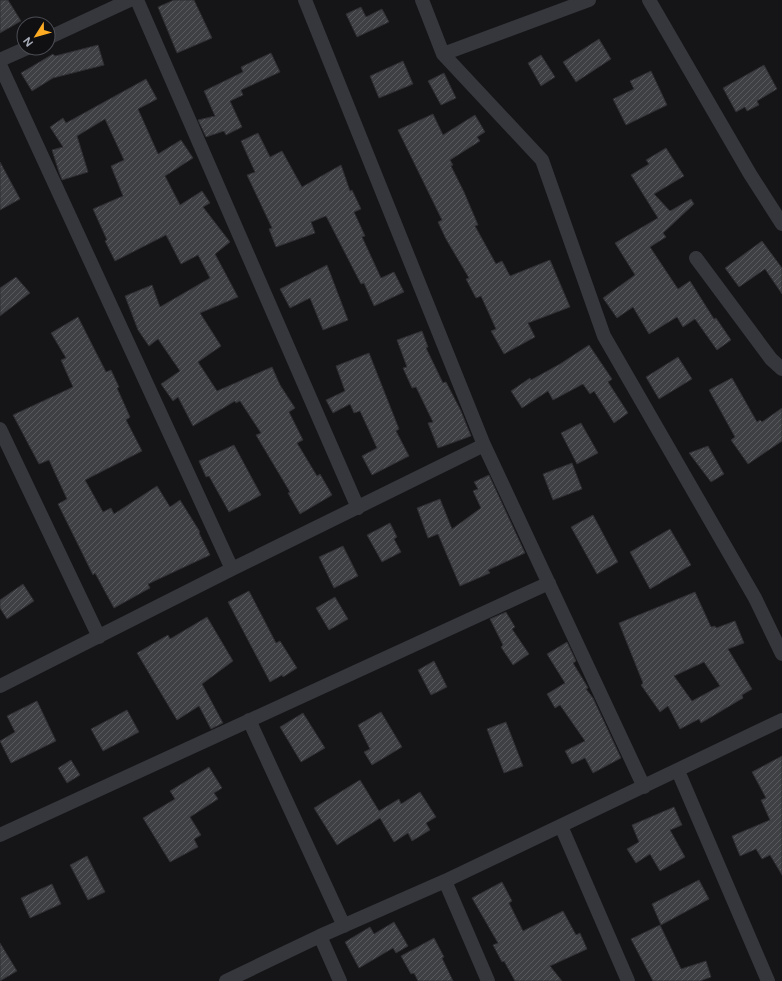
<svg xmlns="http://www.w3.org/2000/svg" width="782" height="981" font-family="Figtree,sans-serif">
  <defs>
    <pattern id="building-hatch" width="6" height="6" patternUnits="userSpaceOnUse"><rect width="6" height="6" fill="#3f4044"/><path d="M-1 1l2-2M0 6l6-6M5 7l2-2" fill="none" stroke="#58595d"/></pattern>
  </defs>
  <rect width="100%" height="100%" fill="#151517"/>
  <path fill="url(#building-hatch)" stroke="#2f2f33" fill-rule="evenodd" d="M0 0H8L21 21 0 33Z
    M174 0H194L212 38 177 53 158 7Z
    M361 7 366 17 382 9 389 22 357 37 346 14Z
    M599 39 611 59 576 82 563 62Z
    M98 45 104 65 53 78 32 91 21 73 53 54 55 56Z
    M271 53 280 72 241 90 243 95 230 101 242 127 226 135 224 131 206 137 198 120 215 116 204 91 243 72 241 67Z
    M541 55 555 77 541 86 528 63Z
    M403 61 413 84 379 98 370 76Z
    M764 65 777 89 757 101 759 105 747 111 745 107 736 112 723 88Z
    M651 71 667 105 626 125 613 99 634 89 630 81Z
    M444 73 456 98 441 105 428 81Z
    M146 79 157 99 138 109 158 154 181 140 193 158 165 176 180 205 202 191 210 203 203 207 230 242 215 254 238 297 200 313 221 346 198 362 217 391 272 367 280 385 295 408 289 412 303 440 297 443 317 476 320 474 332 495 300 514 288 493 290 492 256 435 261 433 240 401 236 403 235 401 193 426 178 397 173 401 161 384 180 371 158 339 149 346 138 330 125 296 152 285 160 307 210 278 198 255 181 264 166 235 115 261 105 241 107 240 93 209 123 196 111 166 124 160 105 119 77 136 88 172 62 180 59 172 52 150 63 147 50 127 63 118 66 123Z
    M433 114 443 135 475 115 485 132 477 137 480 141 450 160 453 165 451 166 464 192 478 225 475 226 496 264 502 261 510 276 550 260 570 307 528 323 535 337 504 354 491 331 496 329 481 296 476 298 466 279 469 278 446 239 438 222 442 220 398 130Z
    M258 133 270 157 282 151 302 187 341 165 350 191 352 190 361 209 354 212 365 236 362 237 381 278 394 272 404 292 374 306 364 283 361 284 326 216 311 222 315 233 276 247 269 229 272 228 247 175 255 172 241 141Z
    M666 148 684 176 654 194 670 211 691 199 694 204 663 233 666 237 650 247 678 289 690 281 714 319 716 318 731 340 717 350 695 319 683 327 677 317 649 334 633 307 617 318 603 298 635 275 615 243 658 218 631 175 649 164 646 160Z
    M0 162 20 199 0 210Z
    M762 241 782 268V294L765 269 739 287 725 268Z
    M327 265 348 320 323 330 310 298 290 308 280 289Z
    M16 277 30 293 0 316V288Z
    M78 317 106 372 111 370 119 387 117 388 130 417 126 420 142 451 85 480 103 512 111 508 114 514 157 486 170 507 180 500 200 532 199 533 210 555 148 584 150 588 114 608 95 573 93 575 58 504 67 499 49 460 39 464 13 415 73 387 61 360 66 358 51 333Z
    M422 331 428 347 426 348 443 383 446 382 461 411 471 436 438 448 428 423 433 422 416 387 412 388 403 368 407 367 397 340Z
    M589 345 612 379 608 382 628 413 614 423 594 391 590 394 583 384 553 400 548 391 522 408 511 391 530 378 531 380 560 364Z
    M369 353 399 429 396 431 409 456 372 475 362 456 377 448 360 411 354 413 350 404 333 413 326 400 345 391 336 366Z
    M678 357 692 379 659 399 646 377Z
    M732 378 757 422 760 420 762 422 782 408V441L748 464 731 440 735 437 709 390Z
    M581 423 598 453 577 464 561 433Z
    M234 445 261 495 229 512 209 476 206 477 199 461Z
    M708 446 724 474 711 482 689 453Z
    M572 463 582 489 553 500 543 474Z
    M489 475 525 553 488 570 490 573 460 586 438 534 428 538 417 508 440 499 452 529 481 508 473 491 478 489 474 482Z
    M593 515 618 562 597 574 571 527Z
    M390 523 397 537 394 539 401 552 382 562 367 535Z
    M670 529 691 565 650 589 630 552Z
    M343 546 358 576 334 588 319 557Z
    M23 584 34 601 7 619 0 608V600Z
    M249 591 276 643 280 641 297 668 283 677 282 675 270 682 228 602Z
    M695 592 711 627 715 626 716 628 735 621 744 643 728 649 752 689 742 695 743 698 701 723 699 719 680 729 668 706 660 712 641 685 643 683 619 623ZM704 662 720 686 692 701 674 676Z
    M335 597 348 619 329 630 316 608Z
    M506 612 515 627 512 629 529 654 513 665 501 647 503 645 490 619Z
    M207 617 233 661 202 684 223 723 211 729 199 706 177 720 137 653 168 635 170 639Z
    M567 642 576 661 573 663 587 686 588 688 586 689 593 698 621 758 593 773 585 758 572 764 565 751 585 741 560 705 555 708 547 694 565 683 547 654Z
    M434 661 447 687 431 695 418 670Z
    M37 701 56 741 11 763 0 741 15 732 7 716Z
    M127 710 139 732 103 751 91 729Z
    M381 712 402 747 372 765 364 752 370 749 358 725Z
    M303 713 325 748 301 762 280 727Z
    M506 722 523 766 504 773 487 729Z
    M782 756V875L770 855 762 859 756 849 740 856 732 836 770 820 761 800 766 798 752 772Z
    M71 760 80 775 67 783 58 768Z
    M209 767 222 788 214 793 218 799 190 817 201 835 194 839 198 847 170 862 143 818 175 799 170 791Z
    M360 780 379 811 399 799 401 804 420 792 436 817 426 823 430 830 412 841 408 833 394 842 380 818 337 845 314 808Z
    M674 807 682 825 670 830 685 857 660 871 650 854 636 863 627 849 639 842 632 825Z
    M87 856 105 892 88 900 70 865Z
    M699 880 709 899 661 925 652 904Z
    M502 882 512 901 509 903 523 931 563 911 576 935 580 933 587 949 550 966 562 981H515L504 961 502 962 493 945 498 943 472 898Z
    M52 884 61 904 30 918 21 898Z
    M394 922 408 946 396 953 393 948 359 968 345 942 370 927 374 934Z
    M660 925 681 969 706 961 711 977 700 981H653L631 939Z
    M434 938 444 957 442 958 453 981H418L414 973 411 974 401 956Z
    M0 943 17 971 0 981Z"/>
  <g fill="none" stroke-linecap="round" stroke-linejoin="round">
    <path stroke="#35373c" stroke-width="14" d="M137 0 358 508
      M305 0 484 445 644 787
      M422 0 443 54 542 160 604 336 755 598 782 654
      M649 0 750 174 782 224
      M48 38 130 0
      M443 54 589 0
      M0 60 27 48
      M0 65 232 569
      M696 258 771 359 782 369
      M0 429 99 637
      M0 686 232 569 484 445
      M249 720 344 926
      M678 771 768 981
      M561 826 628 981
      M0 835 549 583
      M445 881 488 981
      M320 936 340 981
      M226 981 320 936 445 881 782 720"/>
  </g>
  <g transform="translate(36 36) rotate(233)"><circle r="19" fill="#101012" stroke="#4c4e54"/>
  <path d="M0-3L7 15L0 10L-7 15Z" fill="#ffac25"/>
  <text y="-6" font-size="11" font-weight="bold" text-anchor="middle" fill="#a6acb8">N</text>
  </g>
</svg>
